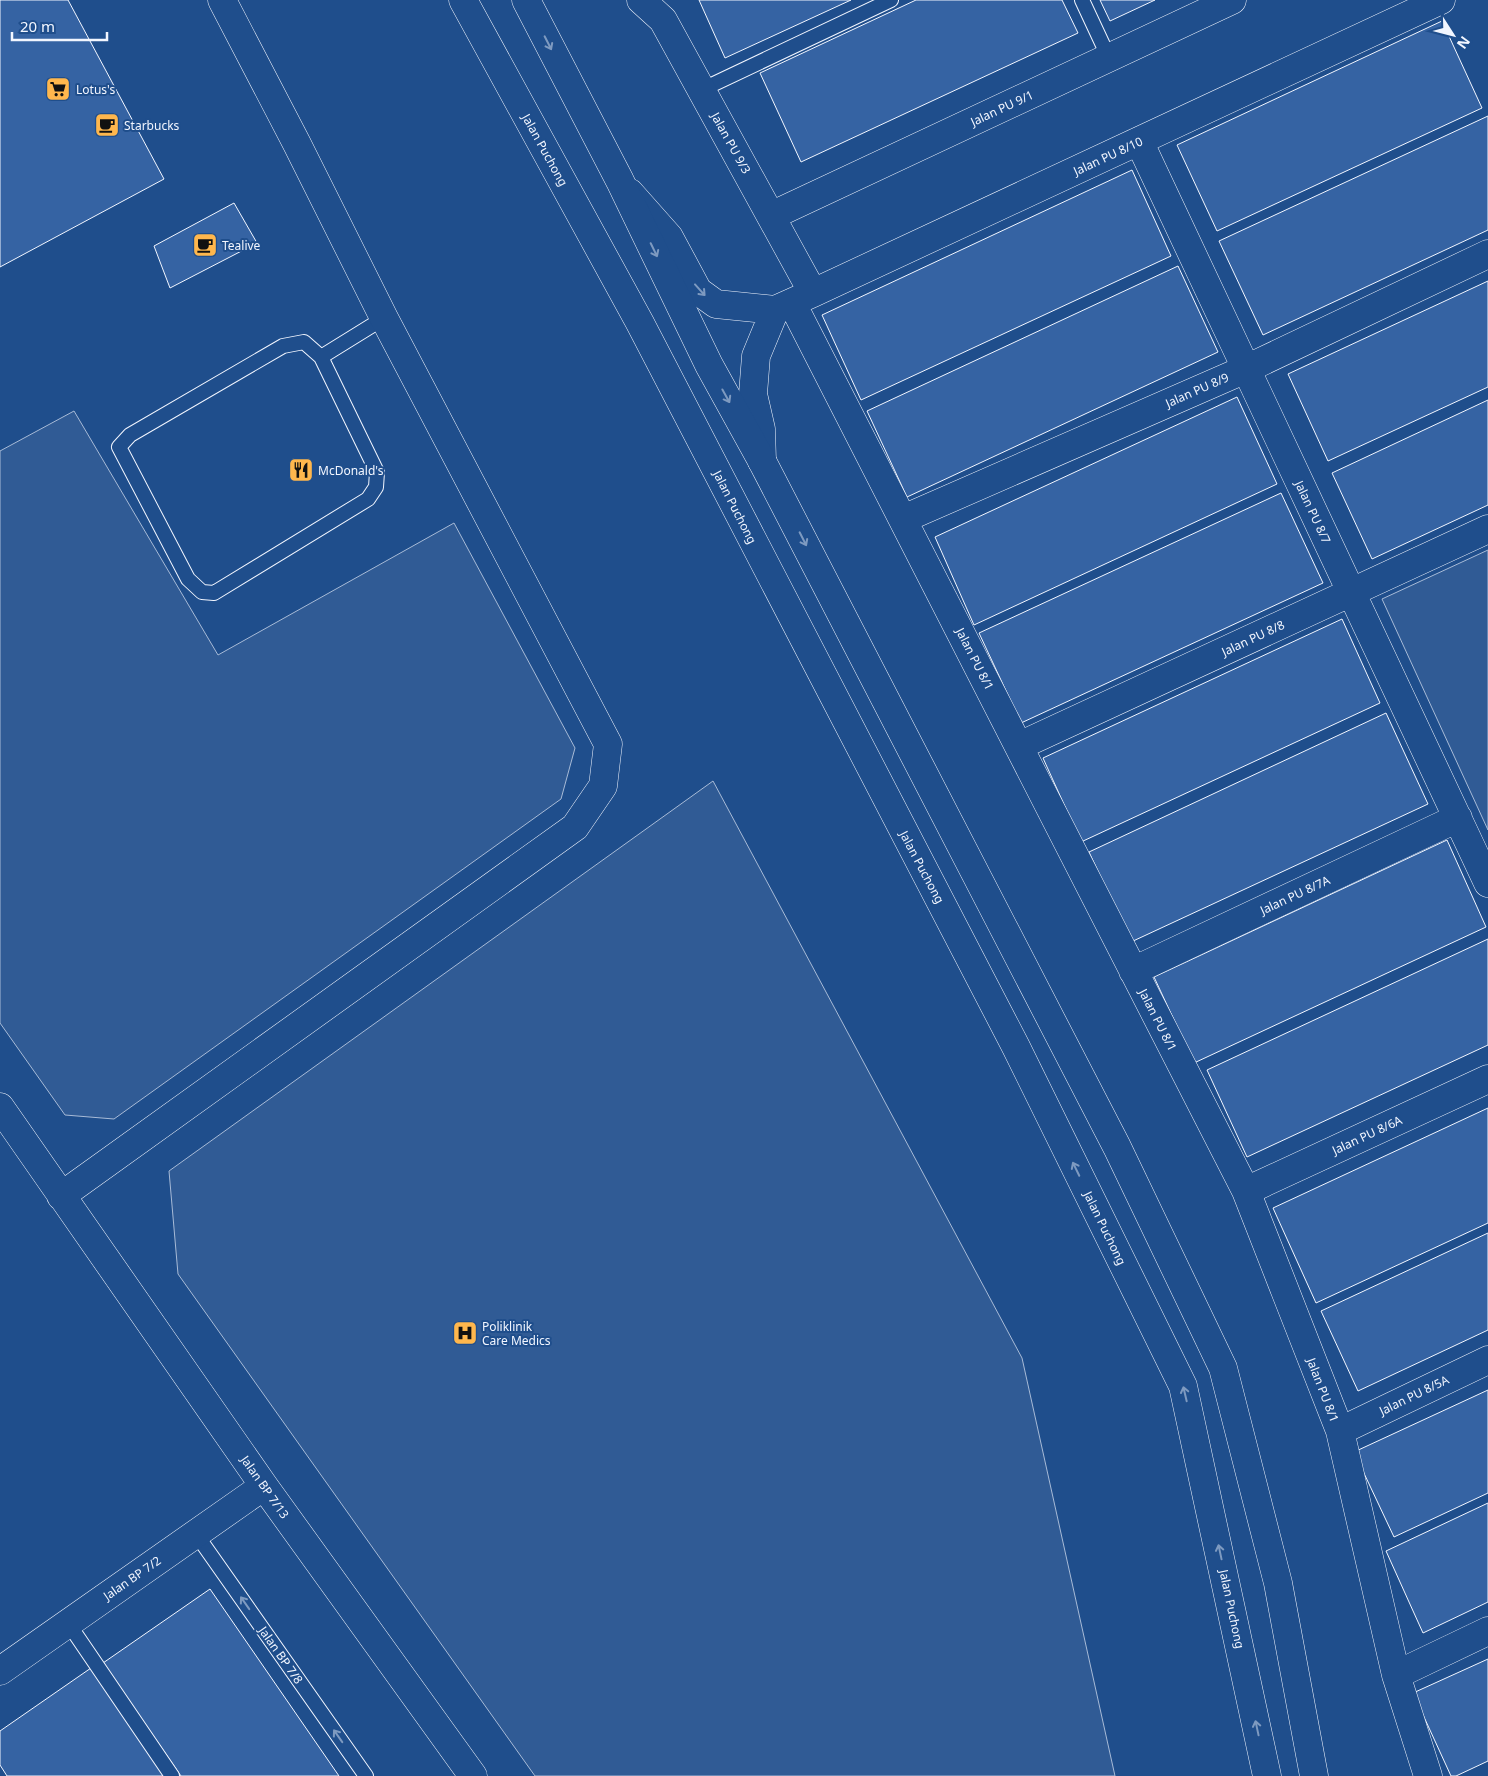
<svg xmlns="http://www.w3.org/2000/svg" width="1488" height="1776" font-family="'Noto Sans',sans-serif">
  <rect width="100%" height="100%" fill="#1f4e8c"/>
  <path fill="#305b95" stroke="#a8bbd7" d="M74 411 218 655 454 523 575 748 561 799 114 1119 65 1115 0 1023V451Z
    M1488 550V830L1382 599Z
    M713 781 1022 1358 1115 1776H535L178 1274 169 1171Z"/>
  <path fill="#3563a3" stroke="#f2f6ff" d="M0 0H68L164 179 0 267Z
    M699 0H851L725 58Z
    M916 0H1062L1078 33 801 162 760 73Z
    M1100 0H1155L1110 21Z
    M1442 21 1482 108 1217 231 1177 145Z
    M1488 116V230L1263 335 1219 241Z
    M1132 170 1171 256 861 400 822 315Z
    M234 203 257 243 170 288 154 246Z
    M1178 266 1218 352 907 497 867 411Z
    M1488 281V387L1328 461 1288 374Z
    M1237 397 1277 484 974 625 935 537Z
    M1488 400V505L1372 559 1332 473Z
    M1281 493 1323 583 1021 723 979 633Z
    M1342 619 1380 703 1081 842 1043 758Z
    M1386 713 1428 804 1131 942 1089 852Z
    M1447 840 1486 927 1194 1063 1154 977Z
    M1488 939V1045L1247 1157 1207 1070Z
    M1488 1108V1223L1316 1303 1273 1208Z
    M1488 1233V1330L1358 1391 1321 1311Z
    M1488 1390V1493L1394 1537 1354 1452Z
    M1488 1503V1602L1423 1633 1386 1551Z
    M210 1589 339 1776H181L103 1663Z
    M1488 1659V1761L1456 1776H1451L1413 1693Z
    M91 1668 165 1776H7L0 1765V1731Z"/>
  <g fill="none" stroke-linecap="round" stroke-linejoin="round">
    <defs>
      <path id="lane" d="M1082 0 1109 58
        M701 90 891 0
        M304 342 321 357 377 472 376 487 368 499 214 593 202 592 188 579 119 447 130 435 283 346Z
        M321 357 384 318
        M196 1534 366 1776
        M68 1623 172 1776"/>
      <path id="street" d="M641 0 663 20 813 293
        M1139 141 1488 883
        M630 193 669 237 698 291 716 304 775 310 813 293 1441 0
        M771 216 1232 0
        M792 303 1246 1191 1340 1431 1396 1675 1428 1776
        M762 461 761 429 753 394 756 356 775 310
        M903 519 1246 369 1488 254
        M1019 746 1488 529
        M1133 971 1458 818
        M0 1107 264 1486 473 1776
        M1246 1191 1488 1079
        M61 1196 575 827 603 786 608 744 384 318 297 144 222 0
        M1340 1431 1488 1360
        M0 1671 264 1486
        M1396 1675 1488 1631"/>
      <path id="primary" d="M463 0 640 323 1016 1047 1183 1386 1267 1776
        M526 0 620 181 709 365 762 461 1117 1147 1223 1368 1278 1583 1314 1776"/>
    </defs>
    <use href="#lane" stroke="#f2f6ff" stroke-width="16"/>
    <use href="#street" stroke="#f2f6ff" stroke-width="29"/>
    <use href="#primary" stroke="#f2f6ff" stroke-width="29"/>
    <use href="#lane" stroke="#1f4e8c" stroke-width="14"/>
    <use href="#street" stroke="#1f4e8c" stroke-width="28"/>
    <use href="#primary" stroke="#1f4e8c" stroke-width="28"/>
  </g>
  <defs><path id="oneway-shaft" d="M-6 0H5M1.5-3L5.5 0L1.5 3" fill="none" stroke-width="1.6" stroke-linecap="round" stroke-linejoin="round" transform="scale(1.25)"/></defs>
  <g stroke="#7e9ac0">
    <use href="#oneway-shaft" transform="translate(548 43) rotate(63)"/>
    <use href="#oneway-shaft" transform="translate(654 250) rotate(64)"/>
    <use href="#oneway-shaft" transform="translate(700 290) rotate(48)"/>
    <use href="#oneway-shaft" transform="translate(726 396) rotate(61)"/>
    <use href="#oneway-shaft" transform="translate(803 539) rotate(63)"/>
    <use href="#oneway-shaft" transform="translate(1076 1169) rotate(-116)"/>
    <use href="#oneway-shaft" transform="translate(1185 1394) rotate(-103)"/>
    <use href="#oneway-shaft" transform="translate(1220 1552) rotate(-102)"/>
    <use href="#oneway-shaft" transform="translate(245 1603) rotate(-125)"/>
    <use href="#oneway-shaft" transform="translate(1257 1728) rotate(-102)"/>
    <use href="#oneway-shaft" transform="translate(338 1736) rotate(-125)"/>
  </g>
  <defs>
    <symbol id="supermarket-square" viewBox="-11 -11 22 22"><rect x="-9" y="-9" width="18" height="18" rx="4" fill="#ffb74d" stroke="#1f4e8c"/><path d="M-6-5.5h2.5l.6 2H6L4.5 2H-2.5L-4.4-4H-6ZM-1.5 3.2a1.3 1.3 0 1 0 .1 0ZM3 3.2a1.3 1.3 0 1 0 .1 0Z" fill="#111"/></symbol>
    <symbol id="cafe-square" viewBox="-11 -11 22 22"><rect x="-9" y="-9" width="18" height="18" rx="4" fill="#ffb74d" stroke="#1f4e8c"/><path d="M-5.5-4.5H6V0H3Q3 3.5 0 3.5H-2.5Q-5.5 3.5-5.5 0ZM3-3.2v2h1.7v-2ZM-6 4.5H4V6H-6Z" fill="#111"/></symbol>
    <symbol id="restaurant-square" viewBox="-11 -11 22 22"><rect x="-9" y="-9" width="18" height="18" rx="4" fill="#ffb74d" stroke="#1f4e8c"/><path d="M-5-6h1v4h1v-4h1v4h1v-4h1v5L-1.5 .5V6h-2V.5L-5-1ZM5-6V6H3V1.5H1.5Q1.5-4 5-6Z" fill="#111"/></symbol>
    <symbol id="hospital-square" viewBox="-11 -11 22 22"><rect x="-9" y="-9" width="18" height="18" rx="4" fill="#ffb74d" stroke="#1f4e8c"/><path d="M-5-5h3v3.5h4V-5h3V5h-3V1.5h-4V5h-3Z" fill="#111"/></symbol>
  </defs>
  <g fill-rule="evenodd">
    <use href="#supermarket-square" x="44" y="75" width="28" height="28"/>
    <use href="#cafe-square" x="93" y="111" width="28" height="28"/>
    <use href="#cafe-square" x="191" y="231" width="28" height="28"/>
    <use href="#restaurant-square" x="287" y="456" width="28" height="28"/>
    <use href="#hospital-square" x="451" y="1319" width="28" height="28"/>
  </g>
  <g text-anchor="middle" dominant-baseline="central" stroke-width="4" stroke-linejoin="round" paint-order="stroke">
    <g font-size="12" fill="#f2f6ff" stroke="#1f4e8c" text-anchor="start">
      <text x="76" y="89">Lotus's</text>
      <text x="124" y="125">Starbucks</text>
      <text x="222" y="245">Tealive</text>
      <text x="318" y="470">McDonald's</text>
      <text x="482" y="1326">Poliklinik<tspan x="482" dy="14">Care Medics</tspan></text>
    </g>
    <g font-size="12" fill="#f2f6ff" stroke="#1f4e8c">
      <text transform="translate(1002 108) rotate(-25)">Jalan PU 9/1</text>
      <text transform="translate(731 143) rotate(61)">Jalan PU 9/3</text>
      <text transform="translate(545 150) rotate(61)">Jalan Puchong</text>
      <text transform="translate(1108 156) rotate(-25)">Jalan PU 8/10</text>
      <text transform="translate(1197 390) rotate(-24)">Jalan PU 8/9</text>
      <text transform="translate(735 507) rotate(63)">Jalan Puchong</text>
      <text transform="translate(1313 512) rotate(65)">Jalan PU 8/7</text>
      <text transform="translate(1253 638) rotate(-25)">Jalan PU 8/8</text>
      <text transform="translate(975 659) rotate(63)">Jalan PU 8/1</text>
      <text transform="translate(922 867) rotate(62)">Jalan Puchong</text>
      <text transform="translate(1295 895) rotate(-25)">Jalan PU 8/7A</text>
      <text transform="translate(1158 1020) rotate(63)">Jalan PU 8/1</text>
      <text transform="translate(1367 1135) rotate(-25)">Jalan PU 8/6A</text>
      <text transform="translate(1105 1228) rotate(64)">Jalan Puchong</text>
      <text transform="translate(1323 1390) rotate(69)">Jalan PU 8/1</text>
      <text transform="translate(1414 1395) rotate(-26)">Jalan PU 8/5A</text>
      <text transform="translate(265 1487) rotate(55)">Jalan BP 7/13</text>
      <text transform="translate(132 1578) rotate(-35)">Jalan BP 7/2</text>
      <text transform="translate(1232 1609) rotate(78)">Jalan Puchong</text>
      <text transform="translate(281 1655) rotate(55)">Jalan BP 7/8</text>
    </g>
  </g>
  <g transform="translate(1453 35) rotate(126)" stroke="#1f4e8c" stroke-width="4" paint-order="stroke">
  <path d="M0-4L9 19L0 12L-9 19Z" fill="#f2f6ff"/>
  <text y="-8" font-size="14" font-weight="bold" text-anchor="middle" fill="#f2f6ff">N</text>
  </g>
  <path d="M12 32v8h95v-8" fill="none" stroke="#f2f6ff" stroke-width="2.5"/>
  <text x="20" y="32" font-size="15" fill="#f2f6ff" stroke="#1f4e8c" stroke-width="4" paint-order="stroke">20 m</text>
</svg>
